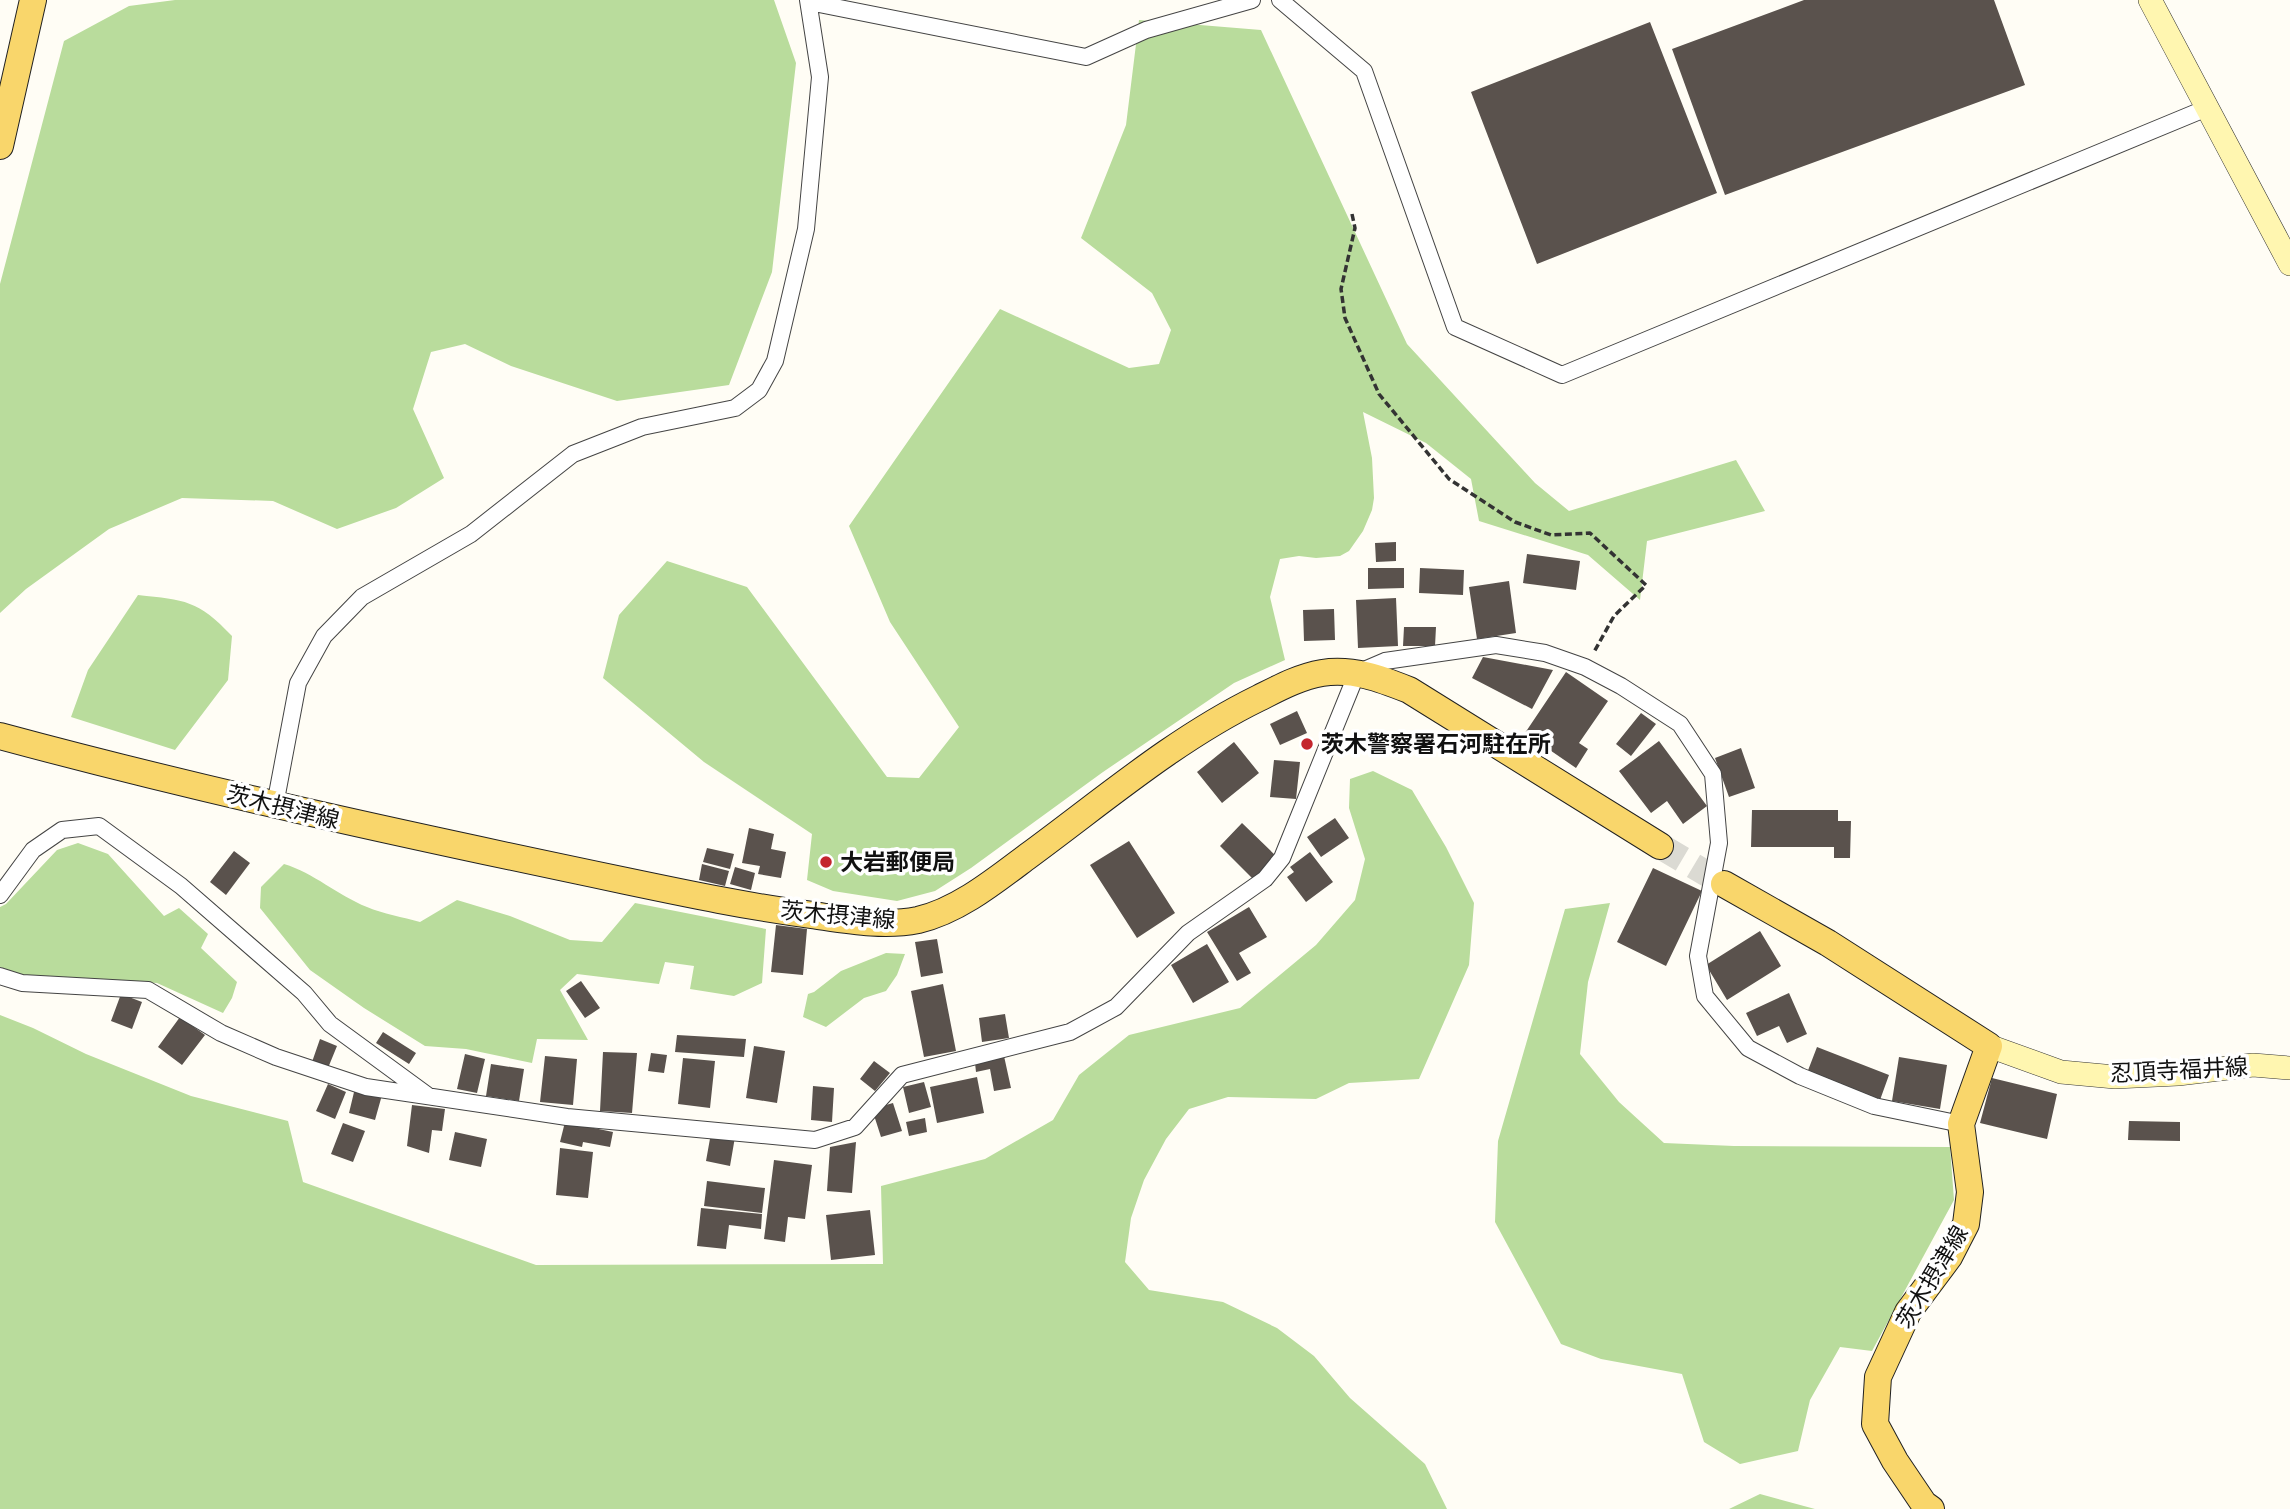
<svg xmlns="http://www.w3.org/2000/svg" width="2290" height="1509" font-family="'Libre Baskerville','Noto Sans JP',serif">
  <rect width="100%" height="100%" fill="#fffdf5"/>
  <path fill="#b9dc9c" d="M175 0H774L796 63 772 272 729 385 617 401 511 366 465 344 431 352 413 409 444 478 396 508 337 529 273 501 182 498 109 529 26 589 0 613V284L64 41 129 6Z
    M1139 20 1261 30 1407 344 1535 483 1569 511 1736 460 1765 511 1647 541 1640 600 1588 555 1479 521 1471 479 1426 443 1363 412 1372 458 1374 498 1372 510 1363 531 1349 551 1340 556 1316 558 1299 556 1280 559 1270 597 1285 660 1234 683 1103 772 971 868 935 891 897 901 833 891 807 880 812 834 704 762 603 678 619 615 667 561 747 587 887 777 919 778 959 727 890 622 849 526 1000 309 1129 368 1159 364 1171 330 1152 293 1081 238 1126 125Z
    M138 595C185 600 198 600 232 636L228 680 175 750 71 717 88 670Z
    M1373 771 1412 790 1446 847 1474 903 1469 965 1419 1079 1349 1083 1316 1099 1228 1097 1189 1109 1166 1139 1144 1180 1131 1218 1125 1262 1149 1290 1223 1302 1277 1328 1314 1356 1350 1398 1425 1464 1447 1509H0V1015L33 1028 86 1054 191 1096 288 1121 303 1182 536 1265 883 1264 881 1186 985 1159 1053 1120 1079 1075 1129 1035 1240 1008 1316 945 1355 900 1365 859 1349 808 1350 779Z
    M78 843 108 854 164 916 179 908 208 934 201 948 237 982 232 998 223 1013 157 983 26 976 0 967V907L6 904 57 850Z
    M284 864C314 873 337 895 367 907 383 914 403 917 420 922L457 900 510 916 570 940 602 942 635 903 766 929 762 983 734 996 690 989 694 966 665 962 659 984 577 974 560 990 588 1040 537 1039 532 1063 466 1049 425 1046 364 1008 310 970 260 908 261 887Z
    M1610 903 1588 982 1580 1054 1619 1102 1664 1143 1734 1146 1950 1147 1954 1200 1872 1351 1840 1347 1810 1400 1798 1451 1740 1464 1704 1442 1682 1374 1601 1359 1561 1344 1495 1222 1498 1141 1565 909Z
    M886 953 905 954 897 975 886 991 864 998 826 1027 803 1017 808 994 814 992 841 971Z
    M1760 1494 1815 1509H1729Z"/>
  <path fill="#5a524d" d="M1804 0H1994L2025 85 1725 195 1672 49Z
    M1650 22 1717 193 1537 264 1471 92Z
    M1396 542V561L1376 562 1375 543Z
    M1527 554 1580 561 1576 590 1523 583Z
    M1368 568H1404V588L1368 589Z
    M1420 568 1464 570 1463 595 1419 593Z
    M1509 581 1516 633 1477 639 1469 587Z
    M1396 598 1398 646 1358 648 1356 600Z
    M1334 609 1335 640 1304 641 1303 610Z
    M1404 627H1436L1435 646H1403Z
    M1483 657 1553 670 1532 709 1472 678Z
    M1566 672 1608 701 1579 743 1588 749 1576 768 1525 733Z
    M1297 711 1307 733 1280 745 1270 724Z
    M1641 713 1656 724 1631 756 1616 744Z
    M1659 741 1707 806 1683 824 1667 801 1651 813 1619 771Z
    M1234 742 1259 773 1222 803 1197 772Z
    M1741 748 1755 788 1729 797 1715 758Z
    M1274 760 1300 762 1296 799 1270 797Z
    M1752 810H1838V821H1851L1850 858H1834V847H1751Z
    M1335 818 1349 838 1321 857 1307 837Z
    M1242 823 1276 856 1253 879 1220 846Z
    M749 828 774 834 771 849 786 852 781 878 758 874 760 866 742 863Z
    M1129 841 1175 913 1137 938 1090 865Z
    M707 848 734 854 730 869 703 862Z
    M234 851 250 863 226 895 210 882Z
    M1310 852 1333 882 1306 902 1287 877 1294 872 1290 867Z
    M702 864 729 871 725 886 699 880Z
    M735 867 755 873 751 890 730 884Z
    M1653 868 1702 891 1666 966 1617 942Z
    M1249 907 1267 937 1239 953 1251 973 1237 981 1207 932Z
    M776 925 807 929 803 975 771 972Z
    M1760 931 1781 966 1727 1000 1706 965Z
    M937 939 943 973 921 977 915 942Z
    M1207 944 1229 982 1193 1003 1171 965Z
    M581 981 600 1008 585 1018 566 991Z
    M943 984 956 1051 924 1057 911 991Z
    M1789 993 1807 1034 1787 1043 1779 1026 1757 1036 1746 1013Z
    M121 994 142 1002 132 1029 111 1021Z
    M1005 1014 1009 1038 982 1042 979 1018Z
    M180 1017 205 1035 182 1065 158 1047Z
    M383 1032 416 1053 409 1064 376 1043Z
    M677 1035 746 1039 744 1057 675 1052Z
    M320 1039 337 1046 328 1068 312 1062Z
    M754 1046 785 1051 777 1103 746 1098Z
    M1817 1047 1889 1075 1880 1100 1807 1073Z
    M603 1052 637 1053 632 1113 600 1111Z
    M651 1053 667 1055 664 1073 648 1071Z
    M465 1054 485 1059 477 1093 457 1089Z
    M545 1056 577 1059 573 1105 540 1102Z
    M1004 1056 1011 1088 994 1091 990 1069 976 1072 975 1063Z
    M1899 1057 1947 1065 1940 1109 1892 1101Z
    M683 1058 715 1061 710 1108 678 1104Z
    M874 1061 890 1073 875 1091 860 1079Z
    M491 1064 524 1069 519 1101 486 1096Z
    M977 1077 984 1113 937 1123 930 1087Z
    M1992 1078 2057 1094 2047 1139 1980 1123Z
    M924 1082 931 1107 909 1113 903 1087Z
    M328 1084 346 1092 335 1119 316 1111Z
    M813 1086 834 1088 832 1122 811 1120Z
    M355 1088 382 1095 375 1120 349 1113Z
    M893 1103 902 1131 881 1137 872 1109Z
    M412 1105 445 1109 442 1131 432 1130 429 1153 407 1146Z
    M925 1118 927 1132 909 1136 906 1122Z
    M2129 1121 2180 1122V1141L2128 1140Z
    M565 1122 613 1132 610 1147 583 1142 582 1147 560 1142Z
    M343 1123 365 1131 353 1162 331 1154Z
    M455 1132 487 1139 481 1167 449 1160Z
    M711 1133 735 1137 730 1166 706 1161Z
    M856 1142 852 1193 827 1191 830 1147Z
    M560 1148 593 1152 588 1198 556 1195Z
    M774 1160 812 1165 805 1219 788 1217 785 1242 764 1239Z
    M707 1181 765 1188 762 1213 704 1206Z
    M701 1208 762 1214 761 1229 729 1225 726 1249 697 1246Z
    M870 1210 875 1255 831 1260 826 1215Z"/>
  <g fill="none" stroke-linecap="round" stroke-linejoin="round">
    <path stroke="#dbdad3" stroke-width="26" stroke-dasharray="26 13" stroke-linecap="butt" d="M1660 846 1724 884"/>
    <defs>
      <path id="street" d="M1280 0 1364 71 1455 327 1562 375 2207 108
        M809 2 1086 57 1146 30 1252 0
        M275 805 298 683 324 636 362 597 471 534 573 454 642 427 735 408 759 390 775 361 806 229 820 77 808 0
        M0 895 33 850 62 830 99 826 181 886 304 993 330 1024 427 1095
        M0 976 22 983 148 990 221 1033 276 1057 366 1087 567 1117 815 1140 855 1127 902 1075 1070 1032 1116 1007 1188 933 1265 879 1282 858 1357 673 1385 661 1496 645 1545 653 1585 667 1621 686 1680 724 1713 774 1719 843 1698 956 1705 996 1748 1048 1800 1076 1874 1106 1961 1124"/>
      <path id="secondary" d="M2150 0 2290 264
        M1989 1046 2061 1072 2115 1077 2178 1074 2253 1065 2290 1068"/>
      <path id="primary" d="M0 146 33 0
        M0 736C207 792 416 837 626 881 688 894 750 907 812 915 847 920 883 927 918 920 958 911 996 880 1028 856 1103 801 1175 739 1259 698 1279 688 1299 677 1322 673 1353 668 1381 679 1409 690L1660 846
        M1724 884 1828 943 1989 1046 1961 1124 1970 1192 1966 1224 1949 1257 1908 1312 1878 1377 1875 1424 1895 1461 1924 1504 1931 1509"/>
    </defs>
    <use href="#street" stroke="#444" stroke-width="18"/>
    <use href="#secondary" stroke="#333" stroke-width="24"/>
    <use href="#primary" stroke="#222" stroke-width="28"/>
    <path stroke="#333" stroke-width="3.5" stroke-dasharray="7 3.5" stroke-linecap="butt" d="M1352 214 1355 228 1341 289 1345 318 1379 394 1449 479 1515 522 1551 535 1590 533 1646 585 1614 616 1594 652"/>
    <use href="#street" stroke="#fff" stroke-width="16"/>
    <use href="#secondary" stroke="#fff6b0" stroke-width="23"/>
    <use href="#primary" stroke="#f9d66b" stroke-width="26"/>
  </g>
  <g fill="#c4262e" stroke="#fff" stroke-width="2.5">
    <circle cx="1307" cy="744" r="7"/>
    <circle cx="826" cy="862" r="7"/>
  </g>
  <g text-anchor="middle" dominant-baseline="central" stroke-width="7" stroke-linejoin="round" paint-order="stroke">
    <g font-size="23" font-weight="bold" fill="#111" stroke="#fff" text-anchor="start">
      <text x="1321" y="744">茨木警察署石河駐在所</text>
      <text x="840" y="862">大岩郵便局</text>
    </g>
    <g font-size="23" fill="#111" stroke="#fff">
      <text transform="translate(283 807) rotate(14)">茨木摂津線</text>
      <text transform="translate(838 915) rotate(5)">茨木摂津線</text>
      <text transform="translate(2179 1070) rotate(-3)">忍頂寺福井線</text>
      <text transform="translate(1932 1277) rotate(-59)">茨木摂津線</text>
    </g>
  </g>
</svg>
